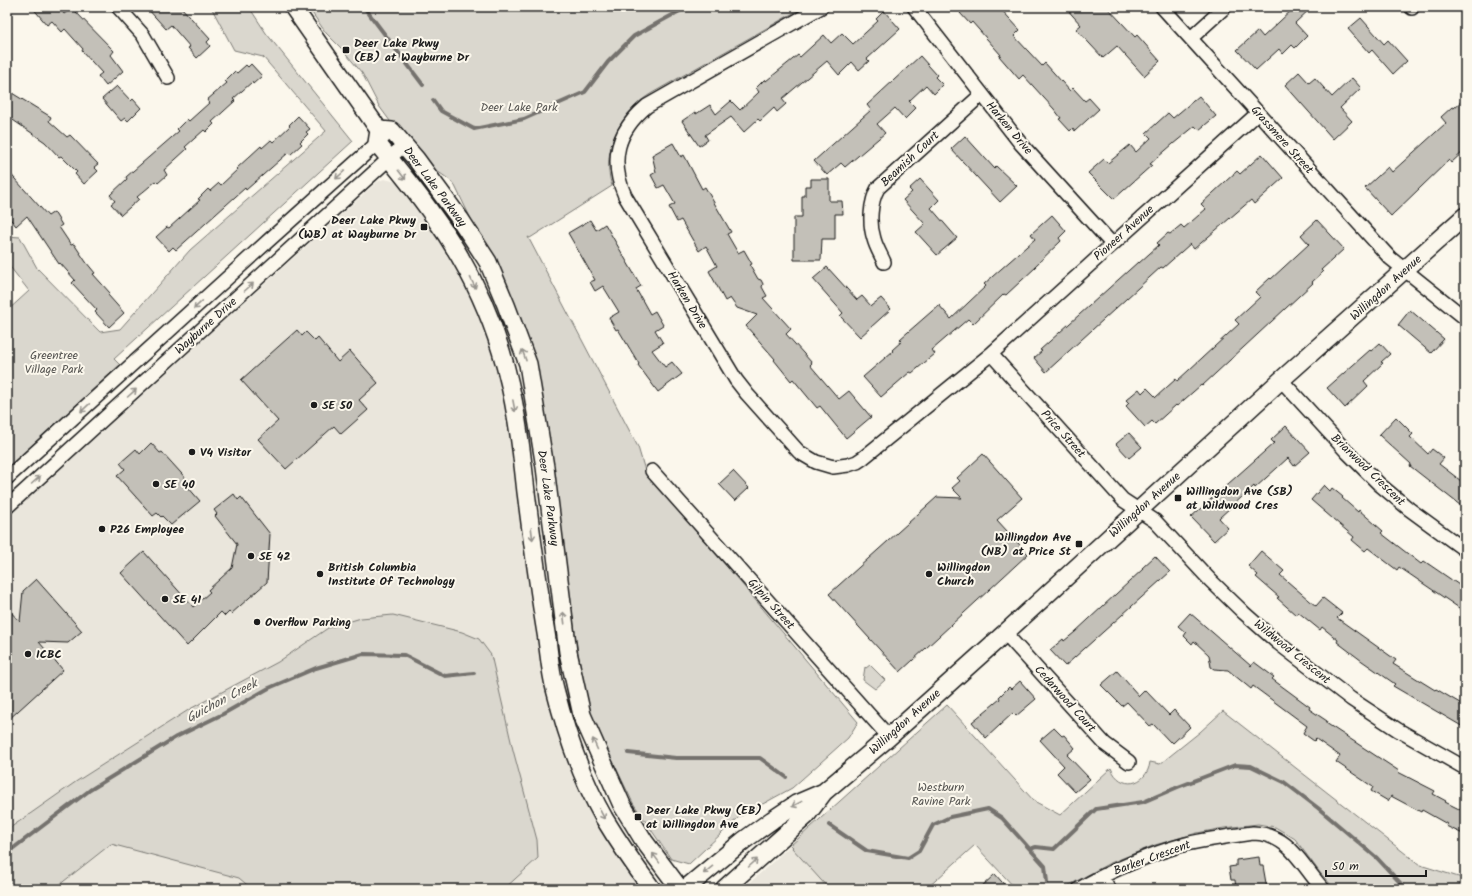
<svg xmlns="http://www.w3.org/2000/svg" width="1472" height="896" font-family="Kalam,sans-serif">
  <rect width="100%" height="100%" fill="#fbf7ec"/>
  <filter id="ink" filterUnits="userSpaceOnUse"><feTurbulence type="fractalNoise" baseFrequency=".025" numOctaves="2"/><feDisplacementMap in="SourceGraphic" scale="8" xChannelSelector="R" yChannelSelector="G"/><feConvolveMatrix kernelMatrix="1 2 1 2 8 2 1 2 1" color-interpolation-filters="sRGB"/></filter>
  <g filter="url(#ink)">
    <path fill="#eae6dc" d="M384 179 397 182 402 187 445 245 473 298 491 345 509 412 546 683 642 889H7V518L377 182Z
      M791 845 830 889H743Z"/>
    <path fill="#dad7ce" stroke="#7b7a75" d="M211 7H249L266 33 353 141 114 359 120 365 7 468V311L29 291 7 263V236L20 237 37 268 100 332 120 329 190 250 326 131 263 57 234 50Z
      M308 7H804L652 93C621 111 600 151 612 186L530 238 528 237 638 447 646 474 741 583 858 722 848 738 792 788 739 817 689 864 671 859 633 803 588 710 578 653 536 368 515 306 504 277 472 221 455 186 450 180 434 169 390 121 379 106 362 73 342 49 326 33Z
      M393 615 462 632 479 639 491 655 513 750 537 840 538 858 504 889H252L239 878 111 844 54 889H7V830L77 781 190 709 278 662 328 628 361 618Z
      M870 665 885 680 875 689 863 680 865 667 866 668Z
      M947 705 1034 801 1060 815 1111 768C1120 791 1147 786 1150 762L1160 764 1200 732 1223 711 1420 865 1465 879V889H1335L1321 874 1295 839 1287 834 1275 827 1258 824 1224 828 1197 833 1155 845 1108 864 1062 889H1016L975 845 926 889H829L792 848 793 847 791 845Z"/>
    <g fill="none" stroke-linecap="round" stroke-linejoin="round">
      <path stroke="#74726e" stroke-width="4" d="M364 7 423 85
        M433 100 441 111 474 129 524 119 585 92 608 62 634 36 687 7
        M628 753 676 758H760L786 777
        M829 825 867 851 908 858 919 851 933 825 950 817 988 809 1002 818 1045 866 1047 882
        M1030 849 1036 847 1054 849 1096 809 1143 802 1178 787 1235 765 1251 766 1284 782 1318 808 1377 858 1406 889
        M7 853 90 790 176 737 223 714 269 688 316 668 363 654 404 655 445 676 474 673"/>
    </g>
    <path fill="#c3c0b8" stroke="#1c1c1c" d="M32 7H58L64 14 72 8 114 51 111 55 123 71 106 86 98 76 102 73 82 51 83 49 65 29 62 32 52 21 47 25Z
      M146 7H181L210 39 207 42 210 46 197 58 188 48 190 47 171 25 166 29Z
      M967 7H999L1020 30 1014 36 1042 66 1045 63 1070 91 1073 88 1085 101 1089 98 1099 109 1075 131 1073 128 1070 131 1059 119 1061 118 1054 109 1023 75 1019 79 999 56 1001 55 972 22 970 24 960 13Z
      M1065 7H1107L1135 37 1137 35 1160 61 1144 76 1117 46 1103 58 1076 29 1081 25Z
      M1295 7H1312L1295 23 1307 36 1295 48 1292 45 1283 54 1279 49 1256 70 1237 50 1258 31 1263 37Z
      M884 11 900 29 867 59 869 61 859 70 852 62 839 75 827 61 782 99 786 104 777 112 774 108 760 121 758 119 744 132 731 117 705 135 708 140 699 146 682 121 695 112 696 114 710 105 716 114 731 101 740 110 759 92 756 88 765 79 766 81 798 55 800 57 824 35 831 43 842 33 853 44 878 21 876 19Z
      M1361 18 1384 44 1388 40 1407 61 1393 74 1372 50 1369 53 1348 29Z
      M920 56 937 75 935 77 943 85 934 94 926 85 909 101 916 108 905 119 895 108 877 124 885 133 845 167 841 163 827 175 814 161 871 110 867 105Z
      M251 64 262 76 253 84 252 82 233 99 235 101 212 122 214 124 206 132 204 130 185 147 187 149 164 170 167 175 158 183 156 181 137 197 139 199 121 215 111 204 115 201 110 195 127 179 126 177 179 131 177 129 187 119 189 121 209 103 207 100 227 83 225 81 235 71 237 73 246 65 248 67Z
      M1299 72 1309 83 1315 78 1332 97 1352 78 1361 88 1340 108 1352 121 1333 139 1285 85Z
      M117 86 131 101 133 99 141 108 128 121 125 118 121 121 102 99Z
      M7 90 51 117 49 121 67 137 70 135 98 164 94 167 98 171 84 184 75 174 77 172 61 156 59 157 45 142 7 116Z
      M1199 96 1216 116 1199 130 1195 126 1173 144 1150 164 1152 165 1114 199 1088 173 1104 159 1108 163 1130 145 1136 152 1151 138 1146 133 1168 113 1173 118Z
      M1465 98V150L1451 163 1449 160 1391 216 1365 188 1388 167 1392 172 1446 123 1441 117 1452 107 1454 108Z
      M298 116 310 129 306 132 308 134 300 142 302 144 290 155 288 153 246 190 245 188 176 250 173 247 169 251 156 237 167 227 169 228 200 200 198 199 208 189 210 191 219 183 221 185 238 169 237 168 261 146 262 148 271 140 273 142 290 126 289 125Z
      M965 136 994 168 996 166 1017 186 1000 202 951 149Z
      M673 143 681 157 684 155 702 189 705 187 731 232 727 234 738 253 744 250 752 264 750 265 758 279 761 280 763 284 762 287 767 296 763 298 791 329 786 334 812 363 810 365 839 399 849 391 871 417 846 438 820 406 817 408 793 379 791 381 774 360 775 359 746 326 757 315 737 308 730 298 725 301 709 271 717 266 706 246 699 251 681 220 677 222 669 207 675 204 664 185 658 188 651 175 656 172 652 155Z
      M1262 154 1283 178 1254 204 1251 200 1194 249 1190 244 1163 268 1161 267 1046 372 1034 358 1042 351 1040 350 1138 262 1139 263 1159 245 1157 243 1168 233 1170 234 1181 225 1184 228 1206 209 1201 204 1237 171 1240 174Z
      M7 170 48 216 54 212 62 225 59 227 71 245 74 244 86 262 95 273 93 274 110 293 108 295 124 313 109 327 95 312 97 310 72 283 75 280 60 263 59 264 27 216 16 226 7 215Z
      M811 179H829V201H842L843 214H835V239H822L821 260H794V217H802V196H805V186H811Z
      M920 179 939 200 931 208 957 238 937 255 916 232 925 224 903 200 912 192 909 189Z
      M1052 215 1066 231 1059 238 1061 241 1035 266 1036 267 1006 295 1004 294 973 324 968 319 932 350 935 354 912 373 910 372 881 397 863 377 893 351 892 350 902 341 900 339 939 305 951 319 986 286 984 284 1035 239 1031 234Z
      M590 220 596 230 605 224 641 286 636 289 650 314 655 311 663 325 655 330 663 343 652 350 665 367 672 362 682 374 658 392 638 365 639 364 618 329 616 330 609 318 619 312 603 286 595 291 590 282 595 280 568 233Z
      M1317 220 1344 249 1321 270 1323 272 1312 282 1313 283 1202 386 1201 385 1177 406 1176 405 1155 424 1152 421 1145 427 1126 406 1129 403 1126 400 1139 389 1142 393 1147 388 1156 397 1176 379 1177 381 1239 324 1235 320 1260 297 1255 292 1270 278 1271 279 1309 244 1301 235Z
      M827 267 857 300 862 296 871 306 881 298 891 309 860 337 840 316 843 313 813 279Z
      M1410 310 1444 339 1431 353 1398 325Z
      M297 330 302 336 306 332 315 341 318 338 338 362 350 351 378 383 359 400 368 410 341 434 334 426 286 469 258 439 278 421 241 380Z
      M1380 343 1390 354 1381 362 1383 363 1364 381 1368 386 1345 408 1327 388 1370 350 1371 351Z
      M1396 417 1413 434 1410 437 1428 454 1432 449 1444 458 1439 464 1465 484V509L1410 466 1411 464 1379 435Z
      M1286 426 1310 452 1294 466 1288 458 1255 488 1254 486 1219 518 1228 528 1214 541 1191 517 1274 443 1271 440Z
      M1129 433 1142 447 1129 458 1116 444Z
      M151 443 160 453 162 452 190 483 187 486 200 501 171 525 162 516 161 517 157 513 153 516 117 476 125 469 120 463 136 449 140 454Z
      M983 454 1022 498 997 520 1028 554 900 672 829 594 937 497 962 498 952 488 960 481 957 478Z
      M733 471 749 488 735 501 719 484Z
      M1324 485 1330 491 1332 488 1343 497 1342 498 1358 512 1359 510 1383 531 1381 533 1421 564 1424 561 1465 589V612L1399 567 1397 570 1368 548 1365 551 1352 540 1354 537 1311 500Z
      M234 494 238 500 241 497 270 534 267 582 231 614 229 612 225 616 221 612 187 646 121 573 144 552 193 607 210 592 208 590 232 568 237 544 215 516 217 514 214 510Z
      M1261 551 1284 571 1280 575 1316 606 1323 598 1342 613 1337 618 1396 660 1393 664 1435 690 1436 689 1465 706V728L1393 686 1395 684 1362 661 1337 642 1338 640 1322 627 1320 630 1298 612 1296 615 1277 598 1279 597 1256 577 1258 575 1248 566Z
      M1155 556 1170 572 1065 666 1050 650 1063 639 1064 641 1075 632 1143 569 1142 568Z
      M36 579 82 631 68 643 39 642 63 670 7 721V608L20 622 23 591Z
      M1190 613 1251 666 1254 662 1274 677 1272 679 1310 707 1309 709 1327 721 1326 723 1399 771 1398 772 1435 791 1433 794 1446 801 1445 802 1465 812V835L1446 826 1447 824 1422 810 1421 812 1391 796 1388 801 1371 791 1373 787 1336 762 1340 756 1316 739 1314 741 1303 733 1307 726 1253 686 1251 689 1228 670 1214 669 1211 667 1209 655 1194 641 1192 644 1184 636 1186 633 1178 626Z
      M1117 671 1139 696 1145 690 1169 715 1174 710 1190 727 1173 743 1171 741 1170 742 1153 724 1150 726 1127 702 1122 706 1101 685Z
      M1020 681 1036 699 1016 716 1013 713 986 738 972 722 1000 699 999 697 1009 687 1011 689Z
      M1054 728 1062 736 1064 735 1075 748 1067 755 1090 779 1075 792 1057 773 1064 766 1040 740Z
      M1259 857 1260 866H1263L1267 889H1236L1235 880H1231L1229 867 1236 866V860Z
      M995 874 1008 889H979Z"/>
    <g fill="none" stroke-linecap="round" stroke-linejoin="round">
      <defs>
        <path id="minor" d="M118 7 143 35 168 78
          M821 7 647 106C617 131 609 160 625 196L736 380 747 394 799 452 816 462 833 467 848 465 857 462 863 458 991 354 1257 114
          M914 7 1021 144 1112 244
          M1162 7 1390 258 1465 318
          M1411 7 1412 8
          M1191 38 1225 7
          M884 262C881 255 876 247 874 239 869 224 870 202 878 188L981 95
          M991 354 1123 500 1155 521 1210 580 1244 613 1278 643 1351 699 1398 730 1465 768
          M1281 380 1348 453 1379 484 1409 509 1465 550
          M652 471 889 737
          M7 478 268 241 384 137
          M7 507 404 145
          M1005 633 1105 744 1129 762
          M1102 877 1109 889
          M1079 889C1109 871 1153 853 1186 844 1208 839 1231 836 1253 833 1290 834 1301 865 1323 889"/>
        <path id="major" d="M293 7 379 130 377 143C395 166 415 189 432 214 462 255 486 302 501 351 515 397 521 444 526 492 532 539 538 586 546 633 549 651 550 671 555 689 566 733 582 779 604 818 619 843 635 866 652 889
          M379 130 392 131 416 159 460 219 488 262 506 305 528 364 545 467 568 652 582 715 622 805 644 841 680 889
          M685 889 743 841 772 820 796 804 824 792
          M724 889 806 816 824 792 889 737 1005 633 1281 380 1465 216"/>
      </defs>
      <use href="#minor" stroke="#1c1c1c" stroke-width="16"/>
      <use href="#major" stroke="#1c1c1c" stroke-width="20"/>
      <use href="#minor" stroke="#fbf7ec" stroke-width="13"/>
      <use href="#major" stroke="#fbf7ec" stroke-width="17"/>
    </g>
    <defs><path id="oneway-shaft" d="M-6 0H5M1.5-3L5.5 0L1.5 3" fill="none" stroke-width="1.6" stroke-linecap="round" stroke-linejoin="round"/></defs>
    <g stroke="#97948e">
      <use href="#oneway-shaft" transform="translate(340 175) rotate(138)"/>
      <use href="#oneway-shaft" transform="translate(402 175) rotate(52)"/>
      <use href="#oneway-shaft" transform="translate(473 283) rotate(64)"/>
      <use href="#oneway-shaft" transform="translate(249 287) rotate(-42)"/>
      <use href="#oneway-shaft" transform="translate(198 305) rotate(137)"/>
      <use href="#oneway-shaft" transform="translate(524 355) rotate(-110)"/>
      <use href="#oneway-shaft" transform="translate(132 393) rotate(-42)"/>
      <use href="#oneway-shaft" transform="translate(514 406) rotate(79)"/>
      <use href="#oneway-shaft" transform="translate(85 408) rotate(137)"/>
      <use href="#oneway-shaft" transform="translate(36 480) rotate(-42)"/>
      <use href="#oneway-shaft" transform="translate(532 534) rotate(83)"/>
      <use href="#oneway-shaft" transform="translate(564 618) rotate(-97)"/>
      <use href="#oneway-shaft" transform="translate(595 744) rotate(-114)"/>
      <use href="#oneway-shaft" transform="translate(797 804) rotate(153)"/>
      <use href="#oneway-shaft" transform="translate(602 814) rotate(63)"/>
      <use href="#oneway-shaft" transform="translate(656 858) rotate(-126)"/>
      <use href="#oneway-shaft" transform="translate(753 863) rotate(-42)"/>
      <use href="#oneway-shaft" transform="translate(708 870) rotate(141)"/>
    </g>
  </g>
  <g fill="#1c1c1c" stroke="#fbf7ec" stroke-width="1.5">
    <rect x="342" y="46" width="8" height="8" rx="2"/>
    <rect x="420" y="223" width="8" height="8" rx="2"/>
    <circle cx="314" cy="405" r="4"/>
    <circle cx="192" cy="452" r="4"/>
    <circle cx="156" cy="484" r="4"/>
    <rect x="1174" y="494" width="8" height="8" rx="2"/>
    <circle cx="102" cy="529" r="4"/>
    <rect x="1075" y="540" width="8" height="8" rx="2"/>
    <circle cx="251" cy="556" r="4"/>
    <circle cx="320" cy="574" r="4"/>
    <circle cx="929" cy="574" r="4"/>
    <circle cx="165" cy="599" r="4"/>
    <circle cx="257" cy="622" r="4"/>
    <circle cx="28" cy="654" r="4"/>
    <rect x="634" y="813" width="8" height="8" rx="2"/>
  </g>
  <g text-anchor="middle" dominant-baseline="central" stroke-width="4" stroke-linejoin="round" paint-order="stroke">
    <g font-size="12" font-weight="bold" fill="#1c1c1c" stroke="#fbf7ec" text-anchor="start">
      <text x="354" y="43">Deer Lake Pkwy<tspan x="354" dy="14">(EB) at Wayburne Dr</tspan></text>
      <text x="416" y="220" text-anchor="end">Deer Lake Pkwy<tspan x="416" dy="14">(WB) at Wayburne Dr</tspan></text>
      <text x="322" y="405">SE 50</text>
      <text x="200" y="452">V4 Visitor</text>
      <text x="164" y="484">SE 40</text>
      <text x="1186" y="491">Willingdon Ave (SB)<tspan x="1186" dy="14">at Wildwood Cres</tspan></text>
      <text x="110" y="529">P26 Employee</text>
      <text x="1071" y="537" text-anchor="end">Willingdon Ave<tspan x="1071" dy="14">(NB) at Price St</tspan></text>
      <text x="259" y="556">SE 42</text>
      <text x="328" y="567">British Columbia<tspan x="328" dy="14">Institute Of Technology</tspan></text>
      <text x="937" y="567">Willingdon<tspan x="937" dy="14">Church</tspan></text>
      <text x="173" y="599">SE 41</text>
      <text x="265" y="622">Overflow Parking</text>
      <text x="36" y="654">ICBC</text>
      <text x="646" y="810">Deer Lake Pkwy (EB)<tspan x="646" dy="14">at Willingdon Ave</tspan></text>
    </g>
    <g font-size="12" fill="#555451" stroke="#fbf7ec">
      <text x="519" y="107">Deer Lake Park</text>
      <text x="54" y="355">Greentree<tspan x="54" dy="14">Village Park</tspan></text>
      <text x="941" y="787">Westburn<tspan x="941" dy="14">Ravine Park</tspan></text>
    </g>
    <g font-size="12" fill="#1c1c1c" stroke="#fbf7ec">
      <text transform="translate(1009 128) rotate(50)">Harken Drive</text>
      <text transform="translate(1282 140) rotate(48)">Grassmere Street</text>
      <text transform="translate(910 159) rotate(-43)">Beamish Court</text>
      <text transform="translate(435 187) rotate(53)">Deer Lake Parkway</text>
      <text transform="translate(1124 233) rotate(-42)">Pioneer Avenue</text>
      <text transform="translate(1386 288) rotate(-42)">Willingdon Avenue</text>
      <text transform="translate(687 300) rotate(59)">Harken Drive</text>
      <text transform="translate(206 326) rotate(-42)">Wayburne Drive</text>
      <text transform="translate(1063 434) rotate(48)">Price Street</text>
      <text transform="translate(1368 470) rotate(44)">Briarwood Crescent</text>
      <text transform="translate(548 498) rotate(82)">Deer Lake Parkway</text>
      <text transform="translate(1145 505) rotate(-42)">Willingdon Avenue</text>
      <text transform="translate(771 604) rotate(48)">Gilpin Street</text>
      <text transform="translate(1292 652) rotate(39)">Wildwood Crescent</text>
      <text transform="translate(1065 699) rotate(48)">Cedarwood Court</text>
      <text transform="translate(905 722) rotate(-42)">Willingdon Avenue</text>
      <text transform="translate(1152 858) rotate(-20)">Barker Crescent</text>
    </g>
    <g font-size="13" font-style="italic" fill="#575653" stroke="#fbf7ec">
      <text transform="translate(222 701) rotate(-28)">Guichon Creek</text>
    </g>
  </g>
  <rect width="1472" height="896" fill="none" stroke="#fbf7ec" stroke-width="24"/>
  <rect x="12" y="12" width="1448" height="872" fill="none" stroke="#1c1c1c" stroke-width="1.5" filter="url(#ink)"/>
  <path d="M1326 870v6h100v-6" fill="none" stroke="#1c1c1c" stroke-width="2"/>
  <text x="1332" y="870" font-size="12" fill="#1c1c1c" stroke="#fbf7ec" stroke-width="3" paint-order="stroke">50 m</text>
</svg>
